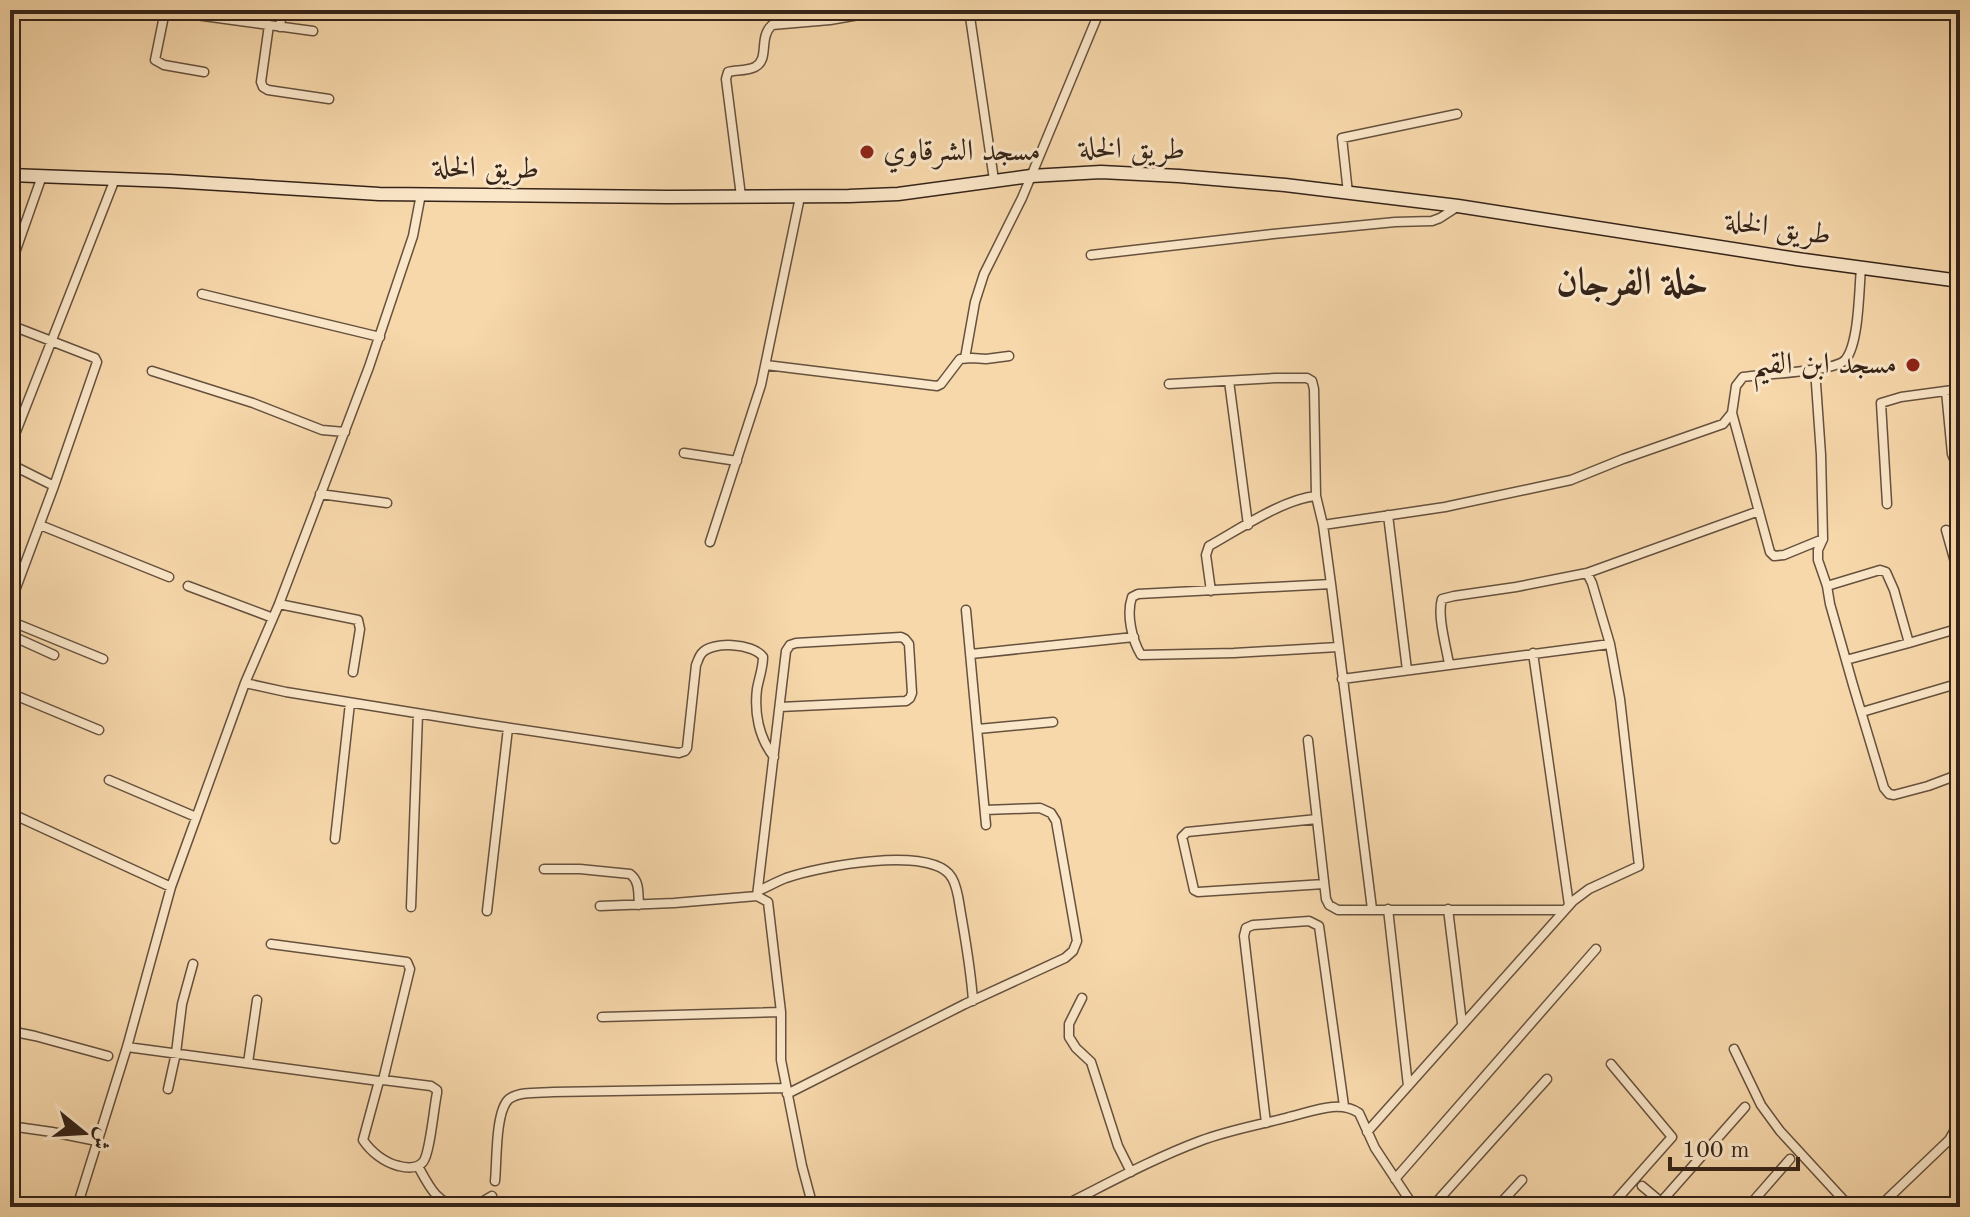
<svg xmlns="http://www.w3.org/2000/svg" width="1970" height="1217" font-family="'Old Standard TT',Amiri,serif">
  <rect width="100%" height="100%" fill="#f7d8ab"/>
  <filter id="stains"><feTurbulence type="fractalNoise" baseFrequency=".0025" numOctaves="4"/><feColorMatrix values="0 0 0 0 .2 0 0 0 0 .09 0 0 0 0 .02 0 0 0 .5 -.17"/></filter>
  <radialGradient id="worn" r=".72"><stop offset=".6" stop-color="#630" stop-opacity="0"/><stop offset="1" stop-color="#630" stop-opacity=".3"/></radialGradient>
  <g fill="none" stroke-linecap="round" stroke-linejoin="round">
    <defs>
      <path id="street" d="M159 10 313 31
        M969 10 994 180
        M165 11 155 60 164 65 204 72
        M269 25 261 82 263 87 268 90 329 99
        M280 27 282 10
        M1348 193 1342 138 1457 114
        M741 196 726 79 728 72C736 70 747 71 755 67 770 59 758 38 772 25L830 20 887 10
        M1091 255 1273 234 1395 222 1432 221 1440 218 1457 207
        M10 267 42 176
        M202 294 380 337
        M10 325 95 358 97 362 54 486 10 604
        M965 358 975 302 984 274 1022 198 1100 10
        M766 365 937 386 941 384 960 359 972 358 986 359 1009 356
        M1815 369 1821 455 1823 539 1818 550V560L1827 586 1830 604 1853 685 1884 788 1889 794 1894 795 1928 786 1960 774
        M152 371 253 403 322 430 345 432
        M1229 381 1248 525
        M1169 384 1275 378H1307L1312 381 1314 389 1316 496
        M1946 391 1952 454 1954 459 1960 460
        M1732 413 1770 552 1774 556 1784 555 1823 539
        M10 447 115 179
        M684 453 737 461
        M10 464 54 486
        M320 494 387 503
        M1887 504 1881 403 1901 397 1960 389
        M1388 515 1407 670
        M40 525 169 577
        M1323 525 1445 507 1571 480 1623 459 1723 424 1732 413 1736 386 1743 377C1762 374 1837 372 1846 359 1859 342 1859 290 1861 268
        M1946 530 1960 580
        M710 542 761 385 800 197
        M1587 573 1759 511
        M1331 584 1138 594 1132 597C1126 614 1132 640 1141 655L1234 653 1338 647
        M188 586 273 618
        M1827 586 1880 570 1886 572 1894 590 1909 643 1846 660
        M1211 591 1206 555 1209 546C1238 530 1283 499 1316 496L1323 525 1331 584 1372 909
        M279 604 358 620 360 629 353 672
        M966 610 986 825
        M10 621 103 659
        M10 635 54 655
        M1909 643 1960 628
        M1533 653 1569 905
        M971 654 1134 637
        M1342 679 1610 644
        M245 683 286 692 478 723 679 753 685 751 687 748 696 665C698 661 699 656 702 653 712 641 753 643 763 657 763 668 759 678 757 689 754 713 759 738 774 757
        M10 693 99 730
        M1862 712 1960 683
        M978 729 1053 722
        M1308 740 1326 899 1329 905 1338 910H1564
        M109 780 196 817
        M10 813 171 887
        M1317 819 1187 832 1182 837 1183 841 1194 890 1198 892 1324 884
        M335 839 350 703
        M544 869H580L630 874C640 881 638 894 639 905
        M758 891C767 887 776 882 786 878 817 867 933 844 952 878 958 888 959 903 961 914 966 943 971 971 973 1001
        M757 896 786 651 790 645 796 643 901 637 905 639 909 644 912 693 910 698 906 701 780 707
        M600 906 674 903 757 896 768 902 781 1012V1060L802 1166 813 1207
        M411 907 418 714
        M1388 909 1408 1086
        M1448 909 1462 1023
        M487 911 508 728
        M271 944 407 962 410 969 383 1080
        M1082 998 1069 1024V1037L1076 1048 1091 1062 1118 1146 1131 1172
        M602 1017 781 1012
        M10 1031 35 1036 108 1056
        M127 1047 379 1081 383 1080 431 1086 437 1090V1093C434 1106 430 1154 423 1162 417 1169 407 1168 399 1166 385 1163 371 1152 363 1140L379 1081
        M1734 1049 1761 1105 1780 1131 1850 1207
        M248 1063 257 1000
        M168 1089 176 1053 182 1004 193 964
        M787 1094 965 1004 1065 958 1073 951 1077 941 1056 821 1051 813 1040 808 985 810
        M1266 1123 1244 936 1246 928 1253 925 1309 921 1319 926 1344 1106
        M10 1126 52 1132 97 1141
        M1367 1132 1573 901 1589 889 1639 866 1620 699 1610 644 1592 583 1587 573 1516 587 1454 596 1442 599C1437 615 1446 646 1449 664
        M418 1166C429 1186 436 1203 460 1207
        M1395 1179 1596 949
        M495 1181C497 1163 495 1111 509 1099 520 1091 540 1093 553 1092L786 1088
        M1642 1186 1667 1207
        M1661 1202 1745 1107
        M77 1207 127 1047 171 887 245 683 279 604 369 367 413 236 421 194
        M469 1207 480 1203 492 1196
        M1061 1207C1107 1184 1152 1159 1200 1141 1229 1130 1259 1125 1289 1117 1311 1112 1339 1099 1359 1113L1375 1148 1414 1207
        M1432 1207 1547 1079
        M1497 1207 1522 1180
        M1610 1207 1672 1137 1611 1064
        M1748 1207 1790 1159
        M1879 1207 1949 1140 1960 1121
        M1952 1207 1960 1202"/>
      <path id="secondary" d="M10 175 170 181 379 194 668 197 849 196 898 194 1031 176 1101 172 1179 176 1285 185 1458 206 1797 259 1960 281"/>
    </defs>
    <use href="#street" stroke="#66513e" stroke-width="11"/>
    <use href="#secondary" stroke="#352419" stroke-width="15"/>
    <use href="#street" stroke="#fae6c8" stroke-width="8"/>
    <use href="#secondary" stroke="#fae6c8" stroke-width="12"/>
  </g>
  <g fill="#8f2418" stroke="#fae6c8" stroke-width="3">
    <circle cx="867" cy="152" r="8"/>
    <circle cx="1913" cy="365" r="8"/>
  </g>
  <g text-anchor="middle" dominant-baseline="central" stroke-width="6" stroke-linejoin="round" paint-order="stroke">
    <g font-size="30" fill="#352419" stroke="#fae6c8">
      <text transform="translate(1132 150) rotate(1)">طريق الخلة</text>
      <text transform="translate(486 169) rotate(1)">طريق الخلة</text>
      <text transform="translate(1778 229) rotate(8)">طريق الخلة</text>
    </g>
    <g font-size="30" fill="#352419" stroke="#fae6c8" text-anchor="start">
      <text x="883" y="152">مسجد الشرقاوي</text>
      <text x="1897" y="365" text-anchor="end">مسجد ابن القيم</text>
    </g>
    <g font-size="38" font-weight="bold" fill="#352419" stroke="#fae6c8">
      <text x="1632" y="284">خلة الفرجان</text>
    </g>
  </g>
  <rect width="1970" height="1217" fill="none" stroke="#f7d8ab" stroke-width="40"/>
  <rect x="12" y="12" width="1946" height="1193" fill="none" stroke="#352419" stroke-width="4"/>
  <rect x="20" y="20" width="1930" height="1177" fill="none" stroke="#352419" stroke-width="2"/>
  <g transform="translate(84 1133) rotate(108)" stroke="#fae6c8" stroke-width="6" paint-order="stroke">
  <path d="M0-6L14 30L0 20L-14 30Z" fill="#352419"/>
  <text y="-12" font-size="22" font-weight="bold" text-anchor="middle" fill="#352419">ش</text>
  </g>
  <path d="M1670 1157v12h128v-12" fill="none" stroke="#352419" stroke-width="4"/>
  <text x="1682" y="1157" font-size="24" fill="#352419" stroke="#fae6c8" stroke-width="6" paint-order="stroke">100 m</text>
  <rect width="100%" height="100%" filter="url(#stains)"/>
  <rect width="100%" height="100%" fill="url(#worn)"/>
</svg>
